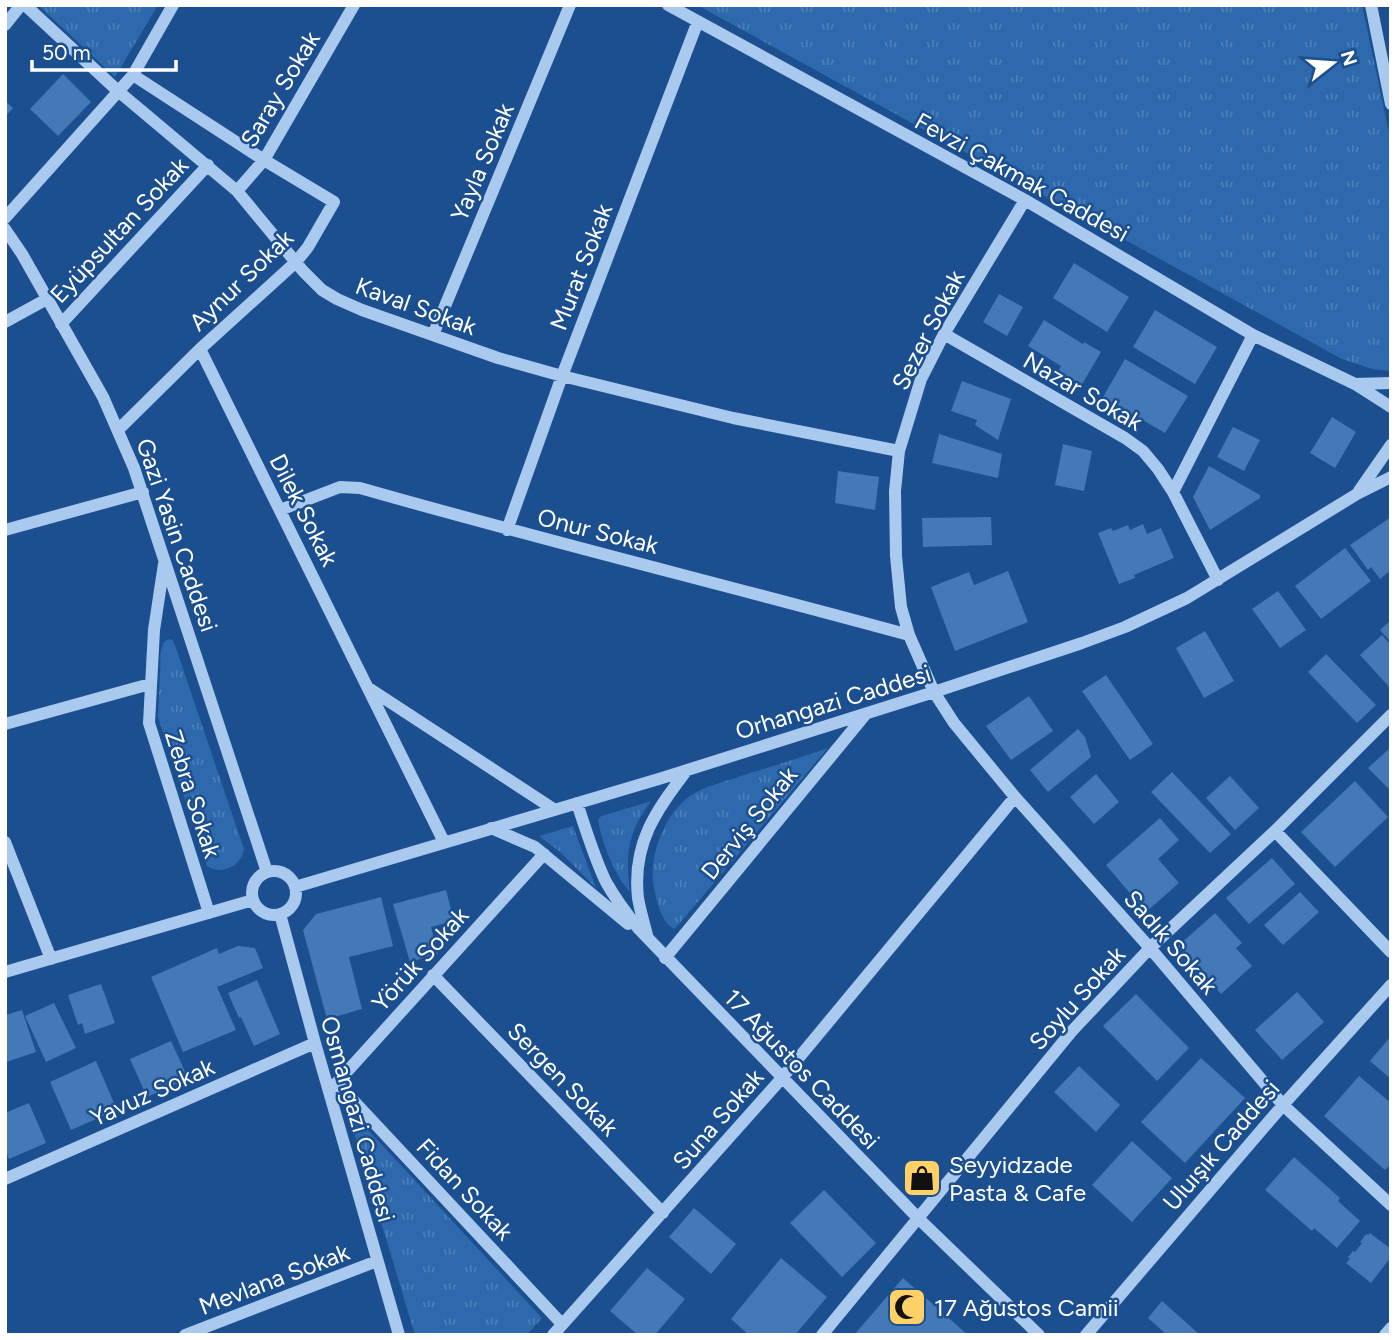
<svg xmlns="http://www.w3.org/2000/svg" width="1396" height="1340" font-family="Figtree,sans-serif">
  <defs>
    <pattern id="grass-tufts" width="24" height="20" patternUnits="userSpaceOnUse" patternTransform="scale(1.75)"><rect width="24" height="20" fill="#2e69ad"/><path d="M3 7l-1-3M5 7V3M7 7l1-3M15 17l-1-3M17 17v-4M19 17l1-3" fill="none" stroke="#4d80b9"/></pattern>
  </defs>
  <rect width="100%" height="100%" fill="#1b4f8f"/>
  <path fill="url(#grass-tufts)" d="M38 5H158L115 77Z
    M697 5H1362L1391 142V371L1372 369 1342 359Z
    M168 639 172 640 176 648 244 849C242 866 221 876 207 866L158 717 161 650 164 642Z
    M828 748 680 923 674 929C660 921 655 896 653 881 650 852 666 813 690 796 705 786 724 782 741 776 770 767 799 758 828 748Z
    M651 801C628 832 625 854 630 892 615 876 601 841 598 819L602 816Z
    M573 826 596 888 560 852 539 836Z
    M346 1106 542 1318 527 1335H415Z"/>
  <path fill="#4478b7" d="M63 74 91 102 58 136 30 109Z
    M5 101 13 108 5 117Z
    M1074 263 1129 297 1107 332 1053 298Z
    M999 294 1023 307 1007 336 983 322Z
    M1155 310 1217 347 1195 384 1133 347Z
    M1044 320 1083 344 1084 342 1101 352 1081 386 1058 372 1061 366 1028 346Z
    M1125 359 1188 396 1165 433 1103 397Z
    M962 381 1011 399 998 440 975 425 977 420 951 411Z
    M1332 417 1356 432 1335 468 1310 453Z
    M1233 427 1260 440 1244 471 1217 457Z
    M939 434 1002 454 998 478 932 463Z
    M1063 444 1092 451 1084 491 1055 485Z
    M1209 466 1260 495V498L1210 530 1193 497Z
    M838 471 879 477 875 510 835 503Z
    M991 517 992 545 923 547 922 518Z
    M1391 517V570L1380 579 1371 567 1368 570 1350 545Z
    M1143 524 1147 534 1161 528 1174 558 1134 575 1135 578 1119 584 1098 533 1111 528 1113 531 1128 525 1130 530Z
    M1345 548 1371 581 1321 619 1295 586Z
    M1008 571 1028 622 955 651 931 587 969 572 974 585Z
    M1278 591 1306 630 1280 648 1252 609Z
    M1391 620V642L1380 630Z
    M1205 631 1234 681 1204 698 1176 648Z
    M1382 635 1391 645V689L1360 655Z
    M1326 654 1376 705 1357 723 1308 672Z
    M1106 675 1153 744 1130 760 1082 691Z
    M1029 696 1053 731 1011 760 986 726Z
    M1078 729 1085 737 1091 757 1048 792 1030 770Z
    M1391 747V791L1368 768Z
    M1172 772 1231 834 1210 853 1151 792Z
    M1096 774 1119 802 1094 824 1070 797Z
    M1230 776 1259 808 1235 830 1206 798Z
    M1355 781 1388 817 1335 867 1301 832Z
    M1160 818 1179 840 1158 859 1179 883 1146 912 1106 865Z
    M1272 858 1295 884 1249 924 1226 898Z
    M446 890 454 921 431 927 438 954 410 962 393 904Z
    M1300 892 1319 912 1283 945 1264 925Z
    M381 897 393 946 349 957 362 1009 327 1019 303 930 316 914Z
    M1215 913 1242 943 1236 948 1252 966 1221 994 1178 946Z
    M238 946 255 948 263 968 217 987 236 1030 183 1052 151 977 217 948 219 954Z
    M257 980 280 1034 254 1046 241 1017 239 1018 228 993Z
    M101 984 115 1023 85 1034 82 1023 78 1025 68 995Z
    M1297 992 1324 1022 1282 1060 1255 1030Z
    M1136 994 1189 1048 1157 1081 1103 1026Z
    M54 1003 76 1048 46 1062 25 1016Z
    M22 1010 36 1052 6 1062 5 1015Z
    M1391 1036V1079L1370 1061Z
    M171 1041 188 1078 147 1097 130 1059Z
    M1201 1058 1245 1098 1185 1163 1141 1122Z
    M96 1061 117 1110 71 1130 50 1082Z
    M1079 1066 1120 1105 1096 1132 1054 1092Z
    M1359 1076 1391 1103V1164L1385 1170 1324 1116Z
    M29 1103 46 1143 9 1159 5 1149V1113Z
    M1132 1141 1172 1178 1132 1222 1092 1185Z
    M1294 1157 1340 1198 1338 1201 1360 1221 1337 1248 1314 1228 1312 1231 1265 1190Z
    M824 1190 876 1243 842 1277 790 1223Z
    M694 1208 736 1244 711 1274 669 1237Z
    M1370 1233 1391 1249V1257L1371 1283 1346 1263 1350 1259 1348 1257 1353 1251 1355 1252 1362 1243 1360 1242 1366 1234 1368 1235Z
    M781 1258 827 1297 795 1335H749L731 1319Z
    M647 1268 685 1299 655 1335H638L610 1311Z
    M903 1278 968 1335H854Z
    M1162 1301 1200 1335H1167L1148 1318Z"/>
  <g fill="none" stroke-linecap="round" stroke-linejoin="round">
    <path stroke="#a9c9ee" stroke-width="12" d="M25 5 118 91 237 191 303 271 322 290 337 299 362 310 498 358 562 376 733 418 899 451
      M668 5 1025 200 1253 335 1355 384 1391 407
      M1371 5 1391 104
      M5 25 21 5
      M237 191 264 160 354 5
      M1025 200 944 334 921 379 899 451 895 491 896 556 901 607 909 635 934 692 954 723 1015 797 1150 948 1283 1105 1391 1205
      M5 218 133 75 173 5
      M5 229 22 254 103 397 134 468 267 872
      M5 322 47 299
      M61 324 208 165
      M944 334 1125 438 1143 451 1158 469 1173 492 1218 580
      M433 335 570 5
      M200 349 444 842
      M1355 384 1391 383
      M118 430 200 349 296 262 308 247 334 202 264 160 133 75
      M1359 491 1391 445
      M1173 492 1253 335
      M280 510 340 487 360 488C542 540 726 585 909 635
      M5 530 143 492
      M507 530 562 376 698 21
      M164 564 154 630 149 723 209 913
      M370 689 555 810
      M5 724 150 684
      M577 803C586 830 594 857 606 882 615 898 626 913 638 928L919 1219 1039 1335
      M491 828 535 847 628 924
      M1275 831 1391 952
      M5 842 51 959
      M252 893a22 22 0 1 1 44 0a22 22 0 1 1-44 0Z
      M295 887 662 778 934 692 1082 643 1125 627 1187 598 1357 494 1391 477
      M280 914 315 1043 399 1335
      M647 935C644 923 640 910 638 898 632 843 656 811 687 770
      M665 958 865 715
      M5 972 253 900
      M433 975 663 1213
      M337 1083 562 1324
      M333 1087 544 854
      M5 1179 315 1043
      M185 1335 377 1261
      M553 1335 782 1078 1015 797
      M822 1335 1072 1031 1150 948 1275 831 1391 715
      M1086 1335 1283 1105 1391 985
      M1385 1335 1391 1328"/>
  </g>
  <defs>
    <symbol id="shop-square" viewBox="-11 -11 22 22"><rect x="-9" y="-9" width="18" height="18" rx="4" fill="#ffd166" stroke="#1b4f8f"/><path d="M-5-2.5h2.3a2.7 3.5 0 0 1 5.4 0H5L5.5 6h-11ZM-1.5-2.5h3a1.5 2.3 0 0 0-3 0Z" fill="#111"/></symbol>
    <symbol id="mosque-square" viewBox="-11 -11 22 22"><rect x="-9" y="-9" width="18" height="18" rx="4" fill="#ffd166" stroke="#1b4f8f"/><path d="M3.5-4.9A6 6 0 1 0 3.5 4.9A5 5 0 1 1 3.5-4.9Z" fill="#111"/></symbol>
  </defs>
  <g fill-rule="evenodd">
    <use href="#shop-square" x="900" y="1156" width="44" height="44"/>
    <use href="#mosque-square" x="885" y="1285" width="44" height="44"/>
  </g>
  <g text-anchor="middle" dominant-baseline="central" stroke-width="5" stroke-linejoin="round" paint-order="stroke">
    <g font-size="24" fill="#fff" stroke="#1b4f8f">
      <text transform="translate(280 89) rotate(-59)">Saray Sokak</text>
      <text transform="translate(482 162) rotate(-67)">Yayla Sokak</text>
      <text transform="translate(1022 177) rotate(29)">Fevzi Çakmak Caddesi</text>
      <text transform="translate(119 230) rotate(-47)">Eyüpsultan Sokak</text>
      <text transform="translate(581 267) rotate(-69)">Murat Sokak</text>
      <text transform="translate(241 280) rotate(-44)">Aynur Sokak</text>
      <text transform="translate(416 306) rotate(20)">Kaval Sokak</text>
      <text transform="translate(928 330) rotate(-63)">Sezer Sokak</text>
      <text transform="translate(1083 391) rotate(30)">Nazar Sokak</text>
      <text transform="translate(304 510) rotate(63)">Dilek Sokak</text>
      <text transform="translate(598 531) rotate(14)">Onur Sokak</text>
      <text transform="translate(177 535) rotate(71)">Gazi Yasin Caddesi</text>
      <text transform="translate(833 702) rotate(-17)">Orhangazi Caddesi</text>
      <text transform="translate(193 794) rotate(72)">Zebra Sokak</text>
      <text transform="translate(749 823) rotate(-51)">Derviş Sokak</text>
      <text transform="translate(1171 942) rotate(49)">Sadık Sokak</text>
      <text transform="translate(420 959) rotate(-48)">Yörük Sokak</text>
      <text transform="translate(1077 998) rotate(-48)">Soylu Sokak</text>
      <text transform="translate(802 1069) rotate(46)">17 Ağustos Caddesi</text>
      <text transform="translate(563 1079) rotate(46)">Sergen Sokak</text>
      <text transform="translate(152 1092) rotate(-24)">Yavuz Sokak</text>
      <text transform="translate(358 1119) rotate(74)">Osmangazi Caddesi</text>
      <text transform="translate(718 1119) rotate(-49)">Suna Sokak</text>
      <text transform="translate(1221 1145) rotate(-49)">Uluışık Caddesi</text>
      <text transform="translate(465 1189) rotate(47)">Fidan Sokak</text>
      <text transform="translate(274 1279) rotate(-21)">Mevlana Sokak</text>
    </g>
    <g font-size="24" fill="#fff" stroke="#1b4f8f" text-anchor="start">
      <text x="949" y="1164">Seyyidzade<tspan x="949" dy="28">Pasta &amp; Cafe</tspan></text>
      <text x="934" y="1307">17 Ağustos Camii</text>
    </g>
  </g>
  <rect width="1396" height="1340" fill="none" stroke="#ffffff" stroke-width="14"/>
  <g transform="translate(1333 63) rotate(73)" stroke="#1b4f8f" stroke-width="5" paint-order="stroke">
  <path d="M0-5L12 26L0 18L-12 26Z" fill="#ffffff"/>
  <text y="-10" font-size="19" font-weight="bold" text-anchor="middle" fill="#ffffff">N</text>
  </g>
  <path d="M32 60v10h144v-10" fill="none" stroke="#ffffff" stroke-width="3.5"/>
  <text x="42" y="60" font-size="21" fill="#ffffff" stroke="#1b4f8f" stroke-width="5" paint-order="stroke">50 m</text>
</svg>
